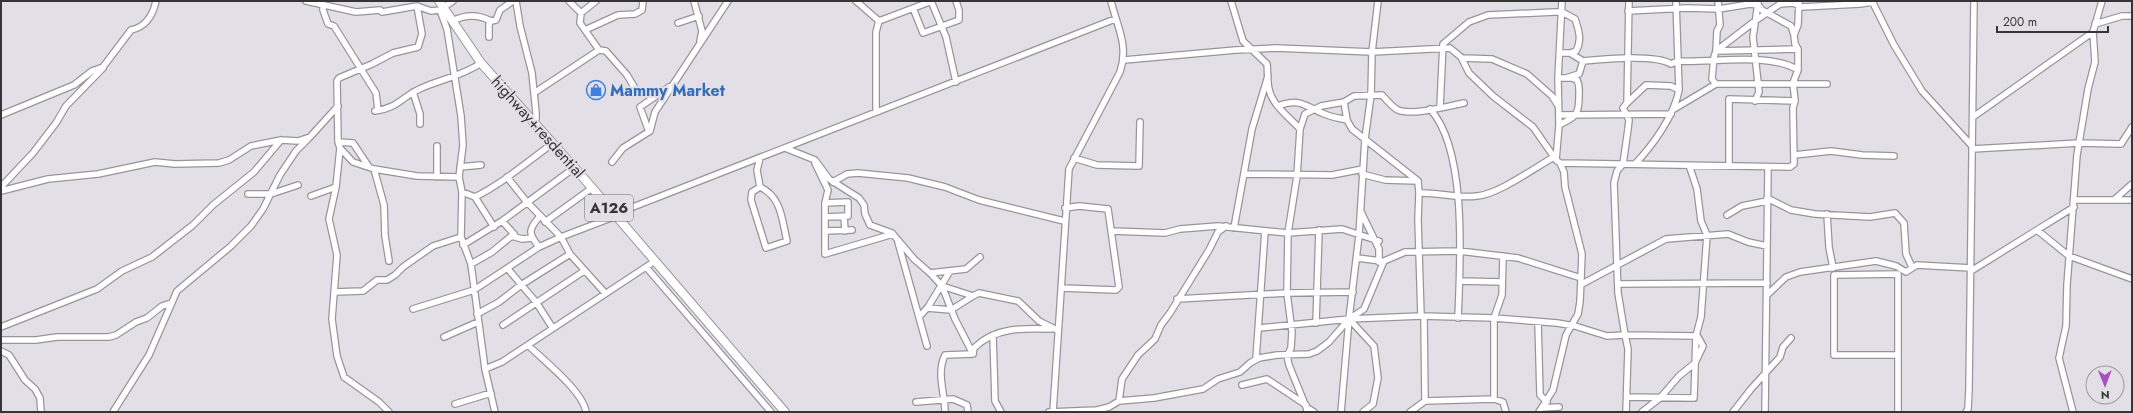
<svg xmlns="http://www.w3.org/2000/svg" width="2133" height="413" font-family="Jost,sans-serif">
  <rect width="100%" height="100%" fill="#e2e0e6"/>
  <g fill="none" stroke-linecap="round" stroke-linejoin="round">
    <defs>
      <path id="minor" d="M306 1 356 12 380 10 382 12 417 6 431 11 440 10 453 1
        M323 1V10L328 24 334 26 376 93 378 110
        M516 1 520 26 532 73 536 113V119L533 122
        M569 1 581 13 596 1
        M694 1 702 31 700 41
        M856 1 879 21
        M931 1 946 37 956 82
        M1231 1 1243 41 1267 64C1268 72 1267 81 1269 89 1272 105 1289 117 1300 129
        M1562 1 1558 78 1559 125 1556 160 1560 163 1790 167 1794 164 1793 108 1795 101 1793 83 1798 70V49L1795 44 1794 35 1798 25 1799 1
        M1872 1 1894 45 1922 91 1972 146
        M913 8 923 33 959 20V10L956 1
        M440 10 447 29 461 116 463 145 459 177 462 192 461 237 471 264 485 369 495 412
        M1628 11 1687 8 1719 9 1750 4 1758 5 1762 10 1791 26 1794 35
        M581 13 580 23 599 50 606 51 627 75 636 90
        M452 21C466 14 478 14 491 21
        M678 23 699 16
        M2095 24 2122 16H2132
        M585 30 618 15 635 14 642 10 643 1
        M489 37V24L491 21 496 20 500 10 513 1
        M1716 51 1755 21 1780 4 1794 3 1801 7 1860 4 1872 2
        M1717 51 1798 49
        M1560 53H1570L1583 61
        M1461 57 1469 73 1493 96 1533 127 1554 157
        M1124 60 1236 50 1276 48 1372 52 1450 48 1462 58 1492 59 1527 74 1552 96 1557 104
        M1558 78H1572L1577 80C1580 86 1579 90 1579 96 1579 115 1576 117 1559 125
        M1566 78 1579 74 1583 61C1603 59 1655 54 1671 64L1678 61C1713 63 1769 52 1798 70
        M1716 84 1712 79 1714 57 1716 51 1717 31 1720 25 1718 1
        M413 92 420 114V124
        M534 93 599 50
        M1755 101 1759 92 1753 37 1758 3
        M1344 102 1347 120 1352 129 1418 181
        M1627 103 1646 85 1671 86 1679 90
        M1278 106C1299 98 1304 105 1322 113 1330 117 1339 118 1347 120
        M1440 107 1443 44 1469 22 1488 15 1555 12H1562L1575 19C1579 30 1582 41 1576 51L1570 53
        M1430 109C1468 150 1460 265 1458 318
        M1674 109 1716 84H1827
        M375 111C399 108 403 95 424 87 443 79 464 75 481 63
        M876 112V32L879 21 932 1
        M1 115 74 85 92 71 103 67 131 30C146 27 153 15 156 1
        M1559 115 1671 114
        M1973 117 2093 32
        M649 132 640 107 669 87
        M338 142 353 143 369 167
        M340 148 353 162 374 169 417 176 459 177
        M785 148 815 160 829 179 859 198 864 205 865 214 870 225 892 233 914 259 930 273 942 286 973 296 979 293 1018 301 1039 321 1057 330
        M1972 149 2079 143 2121 144 2132 127
        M1794 155 1831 151 1862 155 1894 156
        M1074 158 1097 165 1139 166 1140 122
        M612 162 623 148 650 131 655 112 728 1
        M815 163 828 190 825 203V254L893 234
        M1635 164C1653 145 1674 116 1679 90L1676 1
        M1729 165V99L1795 101
        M460 167 481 165
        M374 169 384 205 385 236 389 261
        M1244 174 1332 175 1363 169
        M1362 174 1385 180 1418 181 1419 193C1438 192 1457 199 1477 196 1499 194 1534 168 1554 157L1556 160
        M437 177V146
        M507 177 526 201 561 237 570 254 605 293
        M833 182 847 174 858 173 908 178 945 187 979 200 1064 221
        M1 187 33 153 56 123 66 106 103 68
        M760 187C782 197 782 221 787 241L766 248 751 200 752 192 760 187 757 170 760 158
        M1 191 48 179 98 174 155 162 175 164 219 163 229 160 251 146 281 140 298 141 310 137 338 106
        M462 192 475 197 494 227
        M1419 193 1418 220 1421 316
        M248 194H271L298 185
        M311 196 336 187
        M475 197C503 183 527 162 552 144
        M1767 198 1791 210 1815 214 1870 217 1895 213 1904 223 1906 254 1912 267
        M2115 199 2132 184
        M2074 200H2132
        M825 203 848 202V216L825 217
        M1361 212 1379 249V262
        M615 214 1115 19
        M1827 214 1829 247 1833 268
        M1727 215 1742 206 1767 201
        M844 216 845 231
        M545 222 592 188
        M1234 228 1252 129 1268 76
        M2037 230 2069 256 2132 279
        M825 231 852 230
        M1112 231 1165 233 1180 229 1218 226 1288 233 1342 229 1379 241
        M512 236 522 239 532 238
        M898 242 927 346
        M463 245 502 221 574 168
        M539 247C528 233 528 230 540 216
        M1357 258 1381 261
        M471 264 492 252 514 234 502 221
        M646 267 771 412
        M508 269 536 302 552 327
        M1971 271 2074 207
        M930 273 966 269 980 257
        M1460 281 1502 282
        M1582 284 1666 239 1728 234 1748 242 1767 246
        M1618 284 1767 283
        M942 286 955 319 973 354
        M1061 288 1116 290 1119 287 1108 209 1079 206 1065 208
        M334 292 363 291 377 280H387L395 275 403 267 433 246 461 237
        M1767 295 1786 277 1800 272 1876 261 1896 266 1906 272 1917 265 1971 268
        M1177 299 1287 293 1353 292
        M927 308 951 310 973 296
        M413 309 474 290 539 247 561 237 616 216
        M477 314 499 302 521 285 570 254
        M919 317 928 307 950 271
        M1424 317 1425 401
        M1349 319 1374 346 1378 378 1373 404 1363 412
        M1538 322 1540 395 1547 402
        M1316 323 1319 230
        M503 325 584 271
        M1 327 97 289 122 271 152 257 193 225 213 205 254 172 281 140
        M1259 328 1349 319 1421 316 1494 318 1557 323 1575 326 1607 336 1625 335 1618 293 1614 183 1617 171 1623 164 1628 129 1629 120 1623 108 1627 103 1629 1
        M993 335 995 401 1001 412
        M444 337 478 322
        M1 340H36L57 337H109L116 335 136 322 147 318 162 306 171 303
        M528 345C543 360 583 391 586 412
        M1 351 9 355 25 380 35 389 40 398 41 412
        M1897 355H1834V275L1898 274V412
        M1256 359 1265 231
        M485 369 502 362 655 261
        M1242 385 1267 379 1306 405 1307 412
        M1627 397 1694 398 1696 336 1701 317 1707 235 1701 221 1697 189 1689 165
        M1494 399 1503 402 1506 412
        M1119 401 1122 379 1138 355 1155 339 1161 325 1170 313 1209 250 1218 232 1226 226
        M916 402 953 399 967 405 968 412
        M455 404 491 393
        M1542 408 1559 407
        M113 412 149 355 177 291 231 246 251 226 263 209 280 175 296 151 308 139
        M389 412 379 402 344 377 337 356 332 319 337 255 329 219 336 187 340 148 338 142 337 81 339 78 372 64 393 53 418 47 422 34 417 6
        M945 412C945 393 936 373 945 355L973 354 974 348C995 327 1023 328 1051 329
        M1049 412 1097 410 1109 407 1119 401 1154 398 1203 389 1218 379 1240 372 1250 363 1259 358 1277 355 1309 354 1317 351 1329 342 1349 319 1364 309 1384 261 1405 252 1459 251 1518 258 1581 278
        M1053 412 1069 169 1120 72C1129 45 1117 27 1111 1
        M1314 412 1306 407 1289 365 1287 356 1291 348 1292 332 1287 293 1288 233 1297 176 1300 129 1305 114 1321 106 1344 102 1354 96 1382 95C1387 100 1392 107 1398 110 1413 116 1448 106 1464 103
        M1341 412 1349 319 1359 235 1365 139 1371 95 1372 52 1378 1
        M1410 412 1425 401 1494 399V318L1502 295 1503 256
        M1539 412 1553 390 1566 335 1578 314 1580 302 1582 254 1565 187 1564 172 1560 163
        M1626 412 1628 349 1625 335 1696 336
        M1642 412 1660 398 1679 376 1695 363 1703 346 1698 337
        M1733 412 1751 389 1780 357 1783 347 1791 338
        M1765 412 1768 167
        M1966 412 1968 409 1969 389 1974 1
        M2073 412 2059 358 2066 326 2067 285 2077 155 2088 89 2095 62 2093 32 2102 1"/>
      <path id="highway" d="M439 1 481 63 587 182 785 412"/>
    </defs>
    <use href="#minor" stroke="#97959b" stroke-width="8"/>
    <use href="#highway" stroke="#97959b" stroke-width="10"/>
    <use href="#minor" stroke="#fff" stroke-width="5.5"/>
    <use href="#highway" stroke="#fff" stroke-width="8"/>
  </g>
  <defs>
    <symbol id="shop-ring" viewBox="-11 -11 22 22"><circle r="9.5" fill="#e2e0e6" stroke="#3f7fe0" stroke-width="1.5"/><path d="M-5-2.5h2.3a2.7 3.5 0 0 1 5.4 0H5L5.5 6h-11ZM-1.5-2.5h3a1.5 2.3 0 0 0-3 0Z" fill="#3f7fe0"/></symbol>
  </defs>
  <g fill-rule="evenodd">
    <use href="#shop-ring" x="585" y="79" width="22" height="22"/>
  </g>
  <g text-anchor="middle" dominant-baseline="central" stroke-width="4" stroke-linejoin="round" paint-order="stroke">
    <rect fill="#e2e0e6" stroke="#69686b" stroke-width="1" x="585" y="195" width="48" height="26" rx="3"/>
    <g font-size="15" font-weight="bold" fill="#353436">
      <text x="609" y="208">A126</text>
    </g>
    <g font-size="16" font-weight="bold" fill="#366cbe" stroke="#e2e0e6" text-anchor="start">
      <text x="610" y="90">Mammy Market</text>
    </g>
    <g font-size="16" fill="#353436" stroke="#e2e0e6">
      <text transform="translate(538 127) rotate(48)">highway+resdential</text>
    </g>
  </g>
  <rect width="2133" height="413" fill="none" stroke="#353436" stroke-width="4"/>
  <g transform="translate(2105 385) rotate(179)"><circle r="19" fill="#e2e0e6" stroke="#9d9ba0"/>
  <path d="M0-3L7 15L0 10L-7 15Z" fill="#aa50bc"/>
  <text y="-6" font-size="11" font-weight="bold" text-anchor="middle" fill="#353436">N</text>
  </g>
  <path d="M1997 26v6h111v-6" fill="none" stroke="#353436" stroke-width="2"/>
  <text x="2003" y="26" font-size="12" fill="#353436" stroke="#e2e0e6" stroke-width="3" paint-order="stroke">200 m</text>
</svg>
